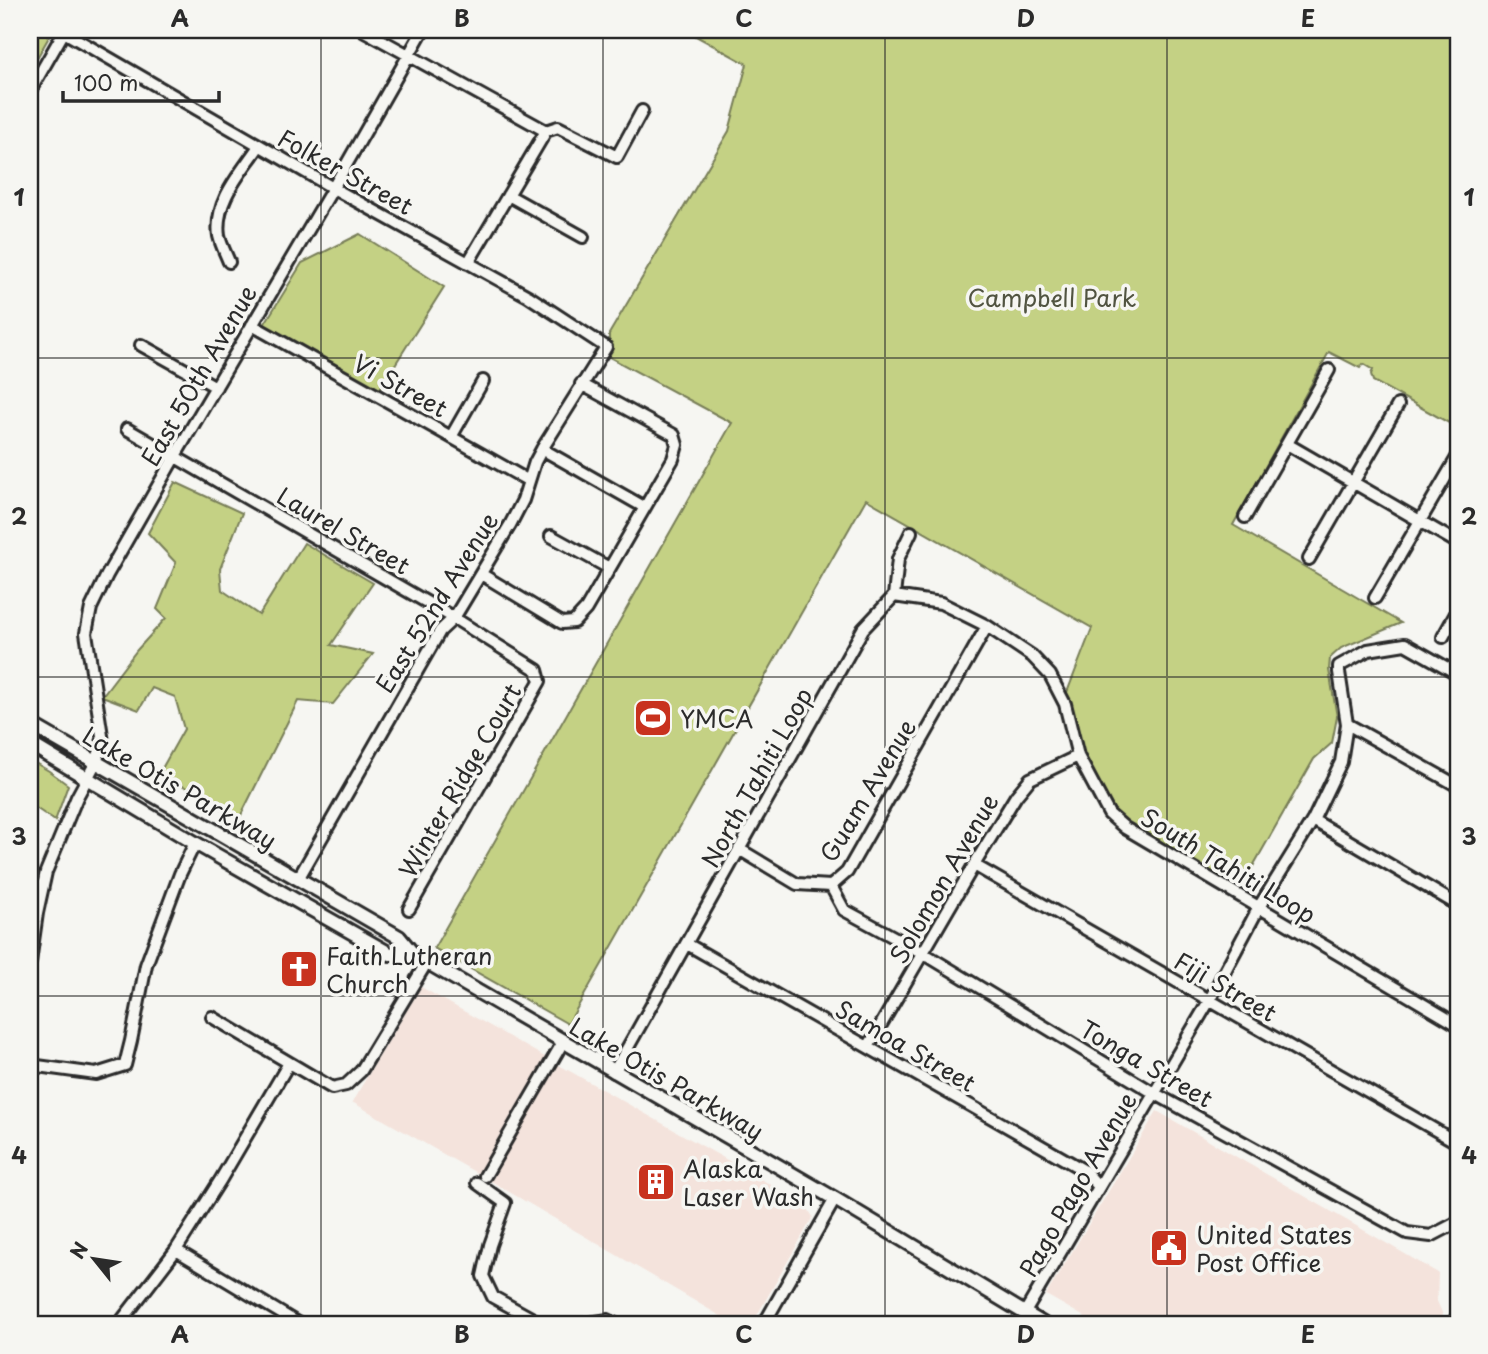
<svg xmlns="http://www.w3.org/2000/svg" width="1488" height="1354" font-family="'Playpen Sans',sans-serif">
  <rect width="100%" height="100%" fill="#f6f6f2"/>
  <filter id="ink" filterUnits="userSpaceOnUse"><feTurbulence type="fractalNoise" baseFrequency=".0143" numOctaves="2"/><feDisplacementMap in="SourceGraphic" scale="14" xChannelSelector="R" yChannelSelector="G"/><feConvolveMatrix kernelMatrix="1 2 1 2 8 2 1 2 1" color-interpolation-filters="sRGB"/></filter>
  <g filter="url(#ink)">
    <path fill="#f4e3dc" d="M421 987 805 1204 813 1217 752 1324H734L489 1180 352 1102Z
      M1157 1111 1438 1273 1437 1301 1443 1315 1437 1324H1097L1046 1295Z"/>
    <path fill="#c4d184" stroke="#787e58" stroke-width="2" d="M30 30H53L30 70Z
      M685 30H1458V428L1373 381 1371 374 1373 370 1363 364 1360 368 1329 352 1233 525 1401 623 1341 648 1330 658 1329 670 1337 717 1332 743 1314 759 1240 889 1119 817 1081 759 1066 695 1092 628 866 499 568 1024 434 948 732 423 609 357V334L729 131 747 64Z
      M360 234 444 287 379 390 262 328 302 263Z
      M175 482 242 513 220 569 222 590 259 615 304 543 373 583 331 645 373 654 333 704 298 701 239 819 160 772 184 729 175 697 152 688 139 710 102 696 137 650 166 618 157 609 176 563 148 533Z
      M30 760 49 771 68 785 55 821 30 804Z"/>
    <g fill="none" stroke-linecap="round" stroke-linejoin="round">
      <defs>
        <path id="minor" d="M363 30 546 131
          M520 30 522 31
          M64 32 333 188 528 296 606 347 542 449 535 462 523 500 510 525 454 618 440 631 298 879
          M30 91 65 30
          M508 195 583 237
          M229 262C226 254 221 245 219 236 214 201 241 173 259 146
          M468 263 546 131 558 127 617 157 642 111
          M252 325 529 481
          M141 345 216 387
          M127 429 454 618 537 670 540 681 409 909
          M451 437 483 381
          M1287 444 1458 543
          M542 449 644 507
          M1245 517 1329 370
          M551 536 609 568
          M1309 559 1398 405
          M481 574 562 623 574 622 586 609 673 459 677 445 674 435 581 384
          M894 596 898 559 911 532
          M1375 598 1458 456
          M1443 637 1458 610
          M1347 724 1458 786
          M1313 820 1458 905
          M739 849 797 884 831 886 847 872 987 626
          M974 865 1458 1143
          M831 886 844 910 923 953 1154 1093 1407 1233 1431 1236 1458 1222
          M687 944 1085 1171 1099 1187
          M30 962 37 913 46 872 77 797 96 762 103 742 86 633 91 608 107 575 175 456 333 188 423 30
          M212 1017 332 1088 346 1085 361 1071 427 962
          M868 1047 974 865 1016 796 1030 779 1078 756
          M30 1065 96 1074 125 1065 131 1041 146 965 180 874 195 843
          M614 1072 863 629 894 596 941 603 987 626 1032 656 1050 675 1065 704 1078 756 1109 814 1125 828 1458 1025
          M485 1176 563 1042
          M477 1183 505 1203 490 1245 483 1276 493 1297 542 1324
          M176 1250 299 1324
          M1024 1314 1209 1001 1259 907 1313 820 1341 762 1347 724 1339 672V666L1368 650 1405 644 1458 674
          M119 1324 176 1250 221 1179 289 1063
          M583 1324 608 1320 615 1324
          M764 1324 835 1199"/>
        <path id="major" d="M30 724 399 937 413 954 835 1199 1043 1324
          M30 744 195 843 390 954H413
          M1454 1324 1458 1317"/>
      </defs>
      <use href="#minor" stroke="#2b2b2b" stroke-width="16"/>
      <use href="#major" stroke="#2b2b2b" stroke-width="18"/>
      <use href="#minor" stroke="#f6f6f2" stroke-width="10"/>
      <use href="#major" stroke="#f6f6f2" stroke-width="12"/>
    </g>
  </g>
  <path fill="none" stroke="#2b2b2b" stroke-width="2" stroke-opacity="0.55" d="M321 30V1324M603 30V1324M885 30V1324M1167 30V1324M30 358H1458M30 677H1458M30 996H1458"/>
  <defs>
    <symbol id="stadium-square" viewBox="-11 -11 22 22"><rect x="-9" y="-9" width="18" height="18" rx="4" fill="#c8321e" stroke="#f6f6f2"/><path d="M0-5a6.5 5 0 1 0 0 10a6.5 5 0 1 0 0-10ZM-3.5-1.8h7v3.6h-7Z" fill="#fff"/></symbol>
    <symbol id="church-square" viewBox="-11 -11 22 22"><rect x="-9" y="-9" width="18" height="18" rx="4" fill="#c8321e" stroke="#f6f6f2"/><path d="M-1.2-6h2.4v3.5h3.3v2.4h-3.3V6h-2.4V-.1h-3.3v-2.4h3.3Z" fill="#fff"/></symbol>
    <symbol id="building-square" viewBox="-11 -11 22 22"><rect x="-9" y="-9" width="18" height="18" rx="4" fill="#c8321e" stroke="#f6f6f2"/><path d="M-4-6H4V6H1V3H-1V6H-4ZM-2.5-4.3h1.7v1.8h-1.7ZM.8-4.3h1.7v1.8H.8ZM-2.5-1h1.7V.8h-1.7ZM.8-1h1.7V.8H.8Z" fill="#fff"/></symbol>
    <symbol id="civic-square" viewBox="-11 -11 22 22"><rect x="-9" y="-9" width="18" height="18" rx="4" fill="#c8321e" stroke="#f6f6f2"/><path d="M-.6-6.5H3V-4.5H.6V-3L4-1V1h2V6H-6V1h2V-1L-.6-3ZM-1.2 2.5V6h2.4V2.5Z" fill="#fff"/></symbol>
  </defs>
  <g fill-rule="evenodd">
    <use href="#stadium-square" x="631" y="696" width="44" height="44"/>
    <use href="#church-square" x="277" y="947" width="44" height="44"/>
    <use href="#building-square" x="634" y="1160" width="44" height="44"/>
    <use href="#civic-square" x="1147" y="1226" width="44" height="44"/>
  </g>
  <g text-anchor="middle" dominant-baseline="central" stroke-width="7" stroke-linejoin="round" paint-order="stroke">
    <g font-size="24" fill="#2b2b2b" stroke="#f6f6f2">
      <text transform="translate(346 171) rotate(29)">Folker Street</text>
      <text transform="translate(198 375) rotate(-60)">East 50th Avenue</text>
      <text transform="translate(401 385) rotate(29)">Vi Street</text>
      <text transform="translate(344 530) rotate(30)">Laurel Street</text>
      <text transform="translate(436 602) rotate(-58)">East 52nd Avenue</text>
      <text transform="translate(756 777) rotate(-61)">North Tahiti Loop</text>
      <text transform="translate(459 780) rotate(-60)">Winter Ridge Court</text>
      <text transform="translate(180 787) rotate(30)">Lake Otis Parkway</text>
      <text transform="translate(867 790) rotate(-59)">Guam Avenue</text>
      <text transform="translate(1229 865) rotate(31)">South Tahiti Loop</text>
      <text transform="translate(943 878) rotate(-60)">Solomon Avenue</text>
      <text transform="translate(1226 986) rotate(30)">Fiji Street</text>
      <text transform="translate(906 1045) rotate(30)">Samoa Street</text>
      <text transform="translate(1147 1063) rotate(30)">Tonga Street</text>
      <text transform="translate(667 1078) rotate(30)">Lake Otis Parkway</text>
      <text transform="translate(1077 1184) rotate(-60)">Pago Pago Avenue</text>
    </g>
    <g font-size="24" fill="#515441" stroke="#f6f6f2">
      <text x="1052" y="297">Campbell Park</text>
    </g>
    <g font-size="24" fill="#2b2b2b" stroke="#f6f6f2" text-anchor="start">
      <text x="680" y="718">YMCA</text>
      <text x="326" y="955">Faith Lutheran<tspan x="326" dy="28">Church</tspan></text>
      <text x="683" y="1168">Alaska<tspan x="683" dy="28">Laser Wash</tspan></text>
      <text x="1196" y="1234">United States<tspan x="1196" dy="28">Post Office</tspan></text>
    </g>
  </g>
  <rect width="1488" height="1354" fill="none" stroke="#f6f6f2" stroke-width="77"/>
  <g transform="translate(94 1259) rotate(300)" stroke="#f6f6f2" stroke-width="5" paint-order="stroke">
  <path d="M0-5L12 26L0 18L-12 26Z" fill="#2b2b2b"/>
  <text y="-10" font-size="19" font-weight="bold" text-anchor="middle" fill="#2b2b2b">N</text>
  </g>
  <path d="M63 91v10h156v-10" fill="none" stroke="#2b2b2b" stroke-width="3.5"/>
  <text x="74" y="91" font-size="21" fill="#2b2b2b" stroke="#f6f6f2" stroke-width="5" paint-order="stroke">100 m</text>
  <rect x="38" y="38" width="1412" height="1278" fill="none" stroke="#2b2b2b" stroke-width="2.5"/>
  <g font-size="23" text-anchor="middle" font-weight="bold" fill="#2b2b2b">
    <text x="180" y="27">A</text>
    <text x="462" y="27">B</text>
    <text x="744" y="27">C</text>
    <text x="1026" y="27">D</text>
    <text x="1308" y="27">E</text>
    <text x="19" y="206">1</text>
    <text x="1469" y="206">1</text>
    <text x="19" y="525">2</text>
    <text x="1469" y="525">2</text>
    <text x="19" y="845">3</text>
    <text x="1469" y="845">3</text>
    <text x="19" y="1164">4</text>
    <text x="1469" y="1164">4</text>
    <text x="180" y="1343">A</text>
    <text x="462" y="1343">B</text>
    <text x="744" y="1343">C</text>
    <text x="1026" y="1343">D</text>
    <text x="1308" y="1343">E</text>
  </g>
</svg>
